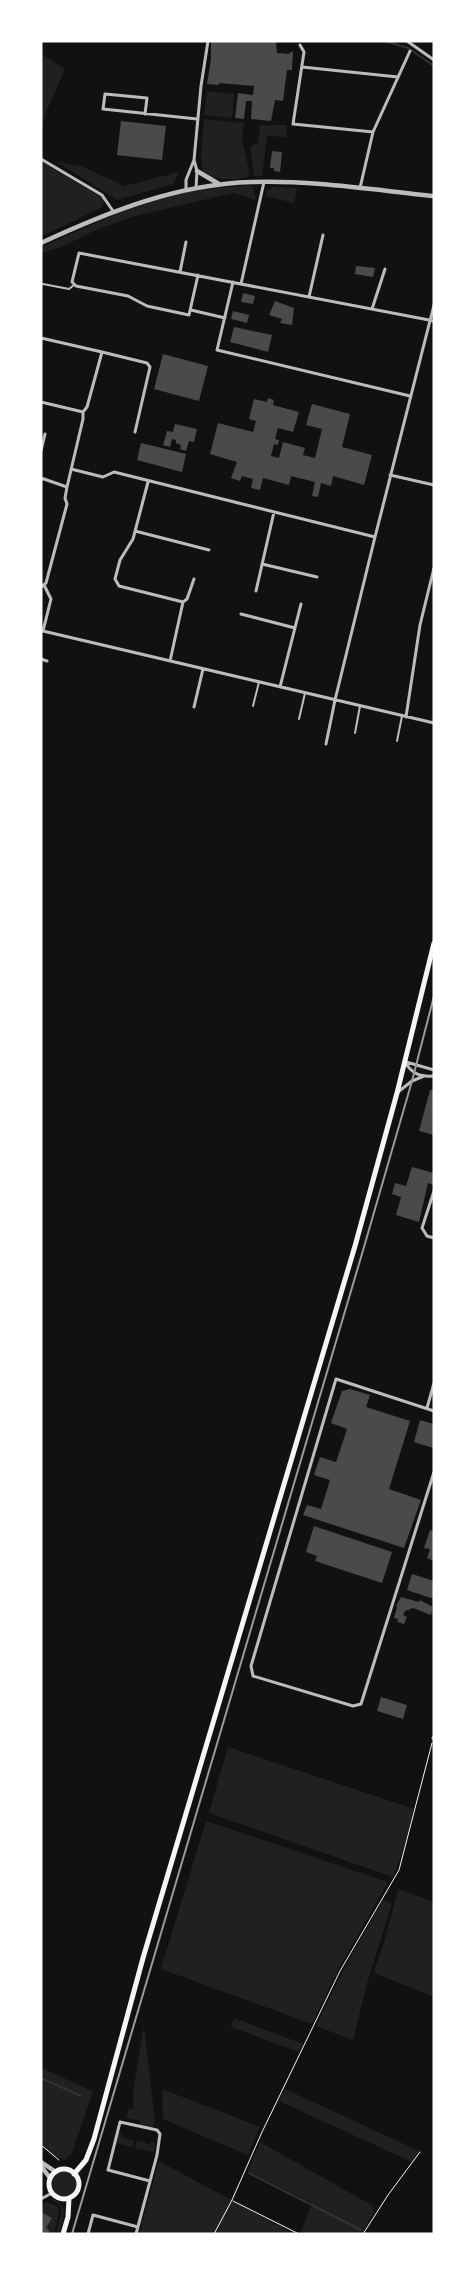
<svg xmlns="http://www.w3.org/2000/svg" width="475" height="2275" font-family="Barlow,sans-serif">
  <rect width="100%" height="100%" fill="#111"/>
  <path fill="#202020" d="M41 54 65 69 47 110 41 130Z
    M207 91 234 94 232 118 204 115Z
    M204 119 244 123 242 140 249 171 248 177C232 180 216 182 203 171L201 157Z
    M260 125H287L286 137 267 136 262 176H254L250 146 258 143Z
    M41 161 103 198 105 201 101 208 44 235 41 234Z
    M57 162 81 166 124 186 179 172 173 184 117 200Z
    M249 185 253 187 256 200 233 193 135 216 96 230 61 247 41 253V247L139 204 197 190Z
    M273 187 297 188 294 203 265 196 268 190Z
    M228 1747 414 1809 402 1854 393 1877 209 1813Z
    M206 1821 388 1882 337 1972 312 2024 161 1969Z
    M398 1889 434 1902V1997L377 1974 374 1971 384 1943Z
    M383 1900 392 1904 367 1983 353 2040 316 2026 345 1967Z
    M234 2018 303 2044 299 2052 231 2027Z
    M144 2025 155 2123 151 2128 140 2124V2121L126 2118 129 2109 134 2108 133 2092Z
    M41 2068 93 2091 73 2150 70 2156 64 2160 50 2153 41 2143Z
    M162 2089 260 2127 248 2155 163 2119Z
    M285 2089 419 2151V2152L412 2162 279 2101Z
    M119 2133 122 2134 121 2137 133 2141 135 2139 132 2147 116 2143Z
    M137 2140 150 2145 151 2142 155 2143 154 2152 135 2148Z
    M260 2142 373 2206 374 2213 361 2234H305L301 2232 312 2203 248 2171Z
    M159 2161 294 2234H139Z
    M52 2184a13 13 0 1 1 26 0a13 13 0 1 1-26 0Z
    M50 2199 56 2200C69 2208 63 2222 59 2234H56L62 2211 59 2204Z
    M47 2202 57 2206 59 2211 54 2234H51V2231L46 2228 52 2218 41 2212V2205Z"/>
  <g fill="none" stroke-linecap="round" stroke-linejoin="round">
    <path stroke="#333" stroke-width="2" d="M385 41 408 48 434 66
      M41 2078 81 2096
      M249 2173 361 2230
      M366 2233 367 2234"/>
  </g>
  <path fill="#4a4a4a" d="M211 41 276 42 277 53 289 54 290 52H293L292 70H287L283 101 275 100 271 121 251 119 252 101H246L244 119 235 118 238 93 253 95 254 86 219 83V85L207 84 211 59Z
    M121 121 166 126 162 160 117 155Z
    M272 151 282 152 280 172 274 171V168H270Z
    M356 266 375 268 373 277 355 274Z
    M243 293 255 296 253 304 241 302Z
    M275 301 294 308 292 325 280 323 282 319 269 315Z
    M233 311 249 315 247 323 231 319Z
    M234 327 272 335 268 352 230 342Z
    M163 354 208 366 199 401 154 389Z
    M268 398 274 400 273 405 299 412 293 432 278 428 275 439 279 440 278 445 274 444 271 456 279 458 283 442 305 448 303 455 315 458 322 429 306 425 312 404 350 414 342 447 372 455 364 485 333 476 331 486 321 483 318 497 312 496 315 482 291 476 289 485 263 478 260 490 251 488 253 479 242 476 240 481 231 478 237 462 210 454 218 423 253 432 256 421 249 419 254 399 267 402Z
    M175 424 197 429 194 442 189 441 186 451 180 449 181 445 176 443V440L172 439 170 447 163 445 167 431 173 432Z
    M141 443 186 454 182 472 137 460Z
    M430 1090H434V1135L419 1131Z
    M412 1167 434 1173V1185L428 1183 419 1222 396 1215 401 1197 392 1194 395 1183 406 1186Z
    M350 1389 370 1395 366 1407 410 1421 389 1489 421 1500 404 1548 303 1515 307 1505 321 1509 330 1480 314 1475 320 1457 336 1462 347 1429 331 1423 342 1391Z
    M420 1420 434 1424 433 1448 414 1442Z
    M314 1526 392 1552 382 1583 315 1561 317 1556 306 1552Z
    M430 1530 434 1531V1561L427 1558 430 1549 424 1548Z
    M412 1574 434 1581V1599L407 1590Z
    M401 1597 419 1602 420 1600 433 1607 431 1615 413 1608 405 1611 403 1615 407 1617 404 1624 397 1622 398 1619 394 1618 397 1607 396 1606Z
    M381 1697 407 1705 403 1719 377 1711Z
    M41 2212 52 2218 46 2228 50 2231 48 2234H41Z"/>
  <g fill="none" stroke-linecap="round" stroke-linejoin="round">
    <path stroke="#f5f5f5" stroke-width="1" d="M41 2145 59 2160
      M233 2201 299 2234
      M214 2234 232 2200 262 2132 340 1971 399 1870 432 1743
      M363 2234 388 2195 420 2152"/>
    <path stroke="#bcbcbc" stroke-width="2" d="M43 284 69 289 74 285
      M253 706 259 682
      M299 719 305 693
      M355 733 360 706
      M397 741 402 716"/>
    <path stroke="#bcbcbc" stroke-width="3" d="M407 41 434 60
      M300 45 304 52 293 124 373 132
      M302 67 398 77
      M145 114 147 98 105 94 103 109 197 119
      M41 159 102 195 113 211
      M194 160 197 171 196 188
      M360 188 373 132 410 51
      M186 190V180L194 160 201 86 208 41
      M180 272 186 242
      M198 275 189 315 147 306 128 296 76 286 72 282 79 253 429 320 434 321
      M233 282 217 350 410 396
      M241 284 264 182
      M309 297 323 235
      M372 309 385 269
      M191 310 225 318
      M41 338 102 352
      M41 402 83 412V419L67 487 65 498 67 504 46 583 41 587
      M83 412 87 407 102 352 147 363 150 367 135 432
      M41 451 45 434
      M71 469 103 477 114 472 375 537
      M390 475 434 485
      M41 478 67 487
      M148 482 133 539 120 560 115 579 119 586 183 602 170 661
      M135 531 209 550
      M262 564 317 577
      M44 585 51 599 43 631 434 723
      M256 591 274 512
      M183 602 187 599 194 579
      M241 614 295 628
      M41 659 47 661
      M280 687 301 604
      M194 707 203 669
      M406 717 420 625 434 568
      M326 744 335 700 375 537 434 305
      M405 1062C412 1074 420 1077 434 1076
      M406 1062 434 1070
      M398 1092 412 1081 424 1076
      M434 1191 422 1228 427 1236 434 1238
      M427 1408 434 1383
      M434 1411 336 1379 251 1666 253 1676 353 1706 361 1704 434 1472
      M433 1738 434 1737
      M41 2199 52 2193
      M88 2234 93 2215 138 2227
      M136 2234 157 2155 160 2134 157 2130 120 2122 108 2170 150 2181"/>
    <path stroke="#bcbcbc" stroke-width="4.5" d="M197 171 219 184
      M41 243C108 212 177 184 252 182 312 180 374 190 434 196
      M41 2162 56 2172
      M41 2166 50 2178"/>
    <path stroke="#f5f5f5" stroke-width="5" d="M49 2184a15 15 0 1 1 30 0a15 15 0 1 1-30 0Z
      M74 2174 86 2160 94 2139 143 1958 355 1246 397 1093 434 943
      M63 2234 68 2217 69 2198"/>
    <path stroke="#9a9a9a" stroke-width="2" d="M72 2234 364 1247 412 1081 434 996"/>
  </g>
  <rect width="475" height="2275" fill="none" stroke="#ffffff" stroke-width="85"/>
</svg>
